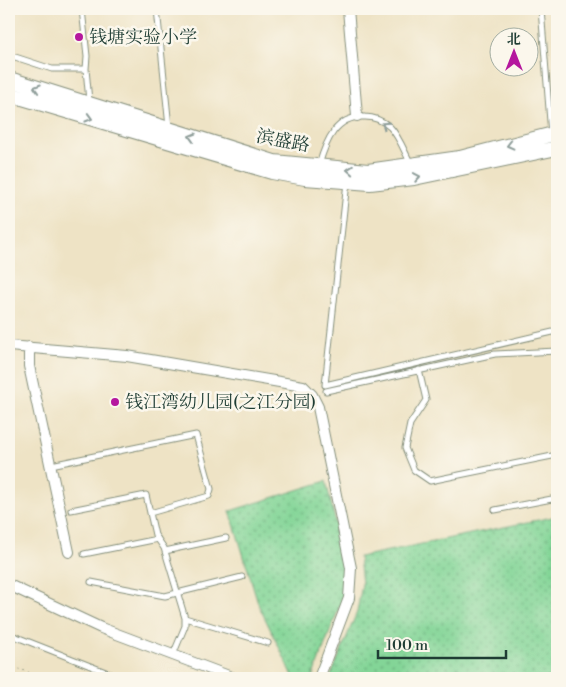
<svg xmlns="http://www.w3.org/2000/svg" width="566" height="687" font-family="'Libre Bodoni','Noto Serif SC',serif">
  <defs>
    <pattern id="grass-dots" width="8" height="8" patternUnits="userSpaceOnUse" patternTransform="scale(1.25)"><rect width="8" height="8" fill="#83d597"/><path d="M2 2h.1M6 6h.1" fill="none" stroke="#6bae7c" stroke-width="1.8" stroke-linecap="round"/></pattern>
  </defs>
  <rect width="100%" height="100%" fill="#fbf7ec"/>
  <filter id="ink" filterUnits="userSpaceOnUse"><feTurbulence type="fractalNoise" baseFrequency=".02" numOctaves="2"/><feDisplacementMap in="SourceGraphic" scale="10" xChannelSelector="R" yChannelSelector="G"/><feConvolveMatrix kernelMatrix="1 2 1 2 8 2 1 2 1" color-interpolation-filters="sRGB"/></filter>
  <filter id="wash" filterUnits="userSpaceOnUse"><feTurbulence type="fractalNoise" baseFrequency=".0096" numOctaves="4" result="noise"/><feDisplacementMap in="SourceGraphic" scale="20" xChannelSelector="R" yChannelSelector="G"/><feGaussianBlur stdDeviation="1.12" result="paint"/><feColorMatrix in="noise" values="0 0 0 0 0 0 0 0 0 0 0 0 0 0 0 0 0 1.4 0 .05"/><feComposite in="paint" operator="in"/></filter>
  <g filter="url(#wash)">
    <rect width="100%" height="100%" fill="#eee3c5"/>
    <path fill="url(#grass-dots)" stroke="#518966" d="M326 481 344 559 346 576 344 595 312 678H294L259 606 230 511Z
      M557 516V678H330L357 612 362 584 359 557Z"/>
  </g>
  <g filter="url(#ink)">
    <g fill="none" stroke-linecap="round" stroke-linejoin="round">
      <defs>
        <path id="lane" d="M82 9 87 56 86 69 89 101
          M157 9 169 127
          M541 9 551 134
          M9 55 52 69H86
          M319 165C326 141 336 115 365 117 374 117 383 121 390 127 399 136 405 153 411 164
          M347 182 325 385 557 331
          M419 370 426 400 410 424 405 448 414 470 430 481 557 455
          M326 391 495 354 557 351
          M51 465 196 435 211 489 209 496 150 513
          M71 510 146 495 155 535 164 548 185 618V626L173 655
          M495 510 557 498
          M165 551 226 538
          M84 554 158 539
          M91 582 165 596 242 577
          M185 618 268 643
          M9 634 121 678"/>
        <path id="street" d="M348 9 357 116
          M9 346 127 356 303 386 312 395 318 407 351 568 349 598 319 678
          M29 347V366L69 552
          M9 585 101 628 234 678"/>
        <path id="secondary" d="M9 79 274 162 368 171 460 158 557 133
          M9 94 272 172 305 178 370 183 414 178 557 148"/>
      </defs>
      <use href="#lane" stroke="#86907c" stroke-width="7"/>
      <use href="#street" stroke="#86907c" stroke-width="12"/>
      <use href="#secondary" stroke="#86907c" stroke-width="16"/>
      <path stroke="#86907c" stroke-width="1" stroke-dasharray="1 4" stroke-linecap="butt" d="M9 666 47 678"/>
      <use href="#lane" stroke="#fff" stroke-width="5"/>
      <use href="#street" stroke="#fff" stroke-width="10"/>
      <use href="#secondary" stroke="#fff" stroke-width="14"/>
    </g>
    <defs><path id="oneway-chevron" d="M-2-3.5L2.5 0L-2 3.5" fill="none" stroke-width="1.6" stroke-linecap="round" stroke-linejoin="round" transform="scale(1.25)"/></defs>
    <g stroke="#8f9e9a">
      <use href="#oneway-chevron" transform="translate(37 88) rotate(-163)"/>
      <use href="#oneway-chevron" transform="translate(89 118) rotate(16)"/>
      <use href="#oneway-chevron" transform="translate(385 125) rotate(-145)"/>
      <use href="#oneway-chevron" transform="translate(192 137) rotate(-163)"/>
      <use href="#oneway-chevron" transform="translate(510 145) rotate(166)"/>
      <use href="#oneway-chevron" transform="translate(350 170) rotate(-176)"/>
      <use href="#oneway-chevron" transform="translate(417 177) rotate(-10)"/>
    </g>
  </g>
  <g fill="#b5179e" stroke="#fbf7ec" stroke-width="2">
    <circle cx="79" cy="37" r="5"/>
    <circle cx="115" cy="402" r="5"/>
  </g>
  <g text-anchor="middle" dominant-baseline="central" stroke-width="5" stroke-linejoin="round" paint-order="stroke">
    <g font-size="18" fill="#1f3d34" stroke="#fbf7ec" text-anchor="start">
      <text x="89" y="37">钱塘实验小学</text>
      <text x="125" y="402">钱江湾幼儿园(之江分园)</text>
    </g>
    <g font-size="18" fill="#1f3d34" stroke="#fbf7ec">
      <text transform="translate(283 141) rotate(11)">滨盛路</text>
    </g>
  </g>
  <rect width="566" height="687" fill="none" stroke="#fbf7ec" stroke-width="30"/>
  <g transform="translate(514 52)"><circle r="24" fill="#fbf7ec" stroke="#a3ada2"/>
  <path d="M0-4L9 19L0 12L-9 19Z" fill="#b5179e"/>
  <text y="-8" font-size="14" font-weight="bold" text-anchor="middle" fill="#1f3d34">北</text>
  </g>
  <path d="M378 650v8h128v-8" fill="none" stroke="#1f3d34" stroke-width="2.5"/>
  <text x="386" y="650" font-size="15" fill="#1f3d34" stroke="#fbf7ec" stroke-width="4" paint-order="stroke">100 m</text>
</svg>
